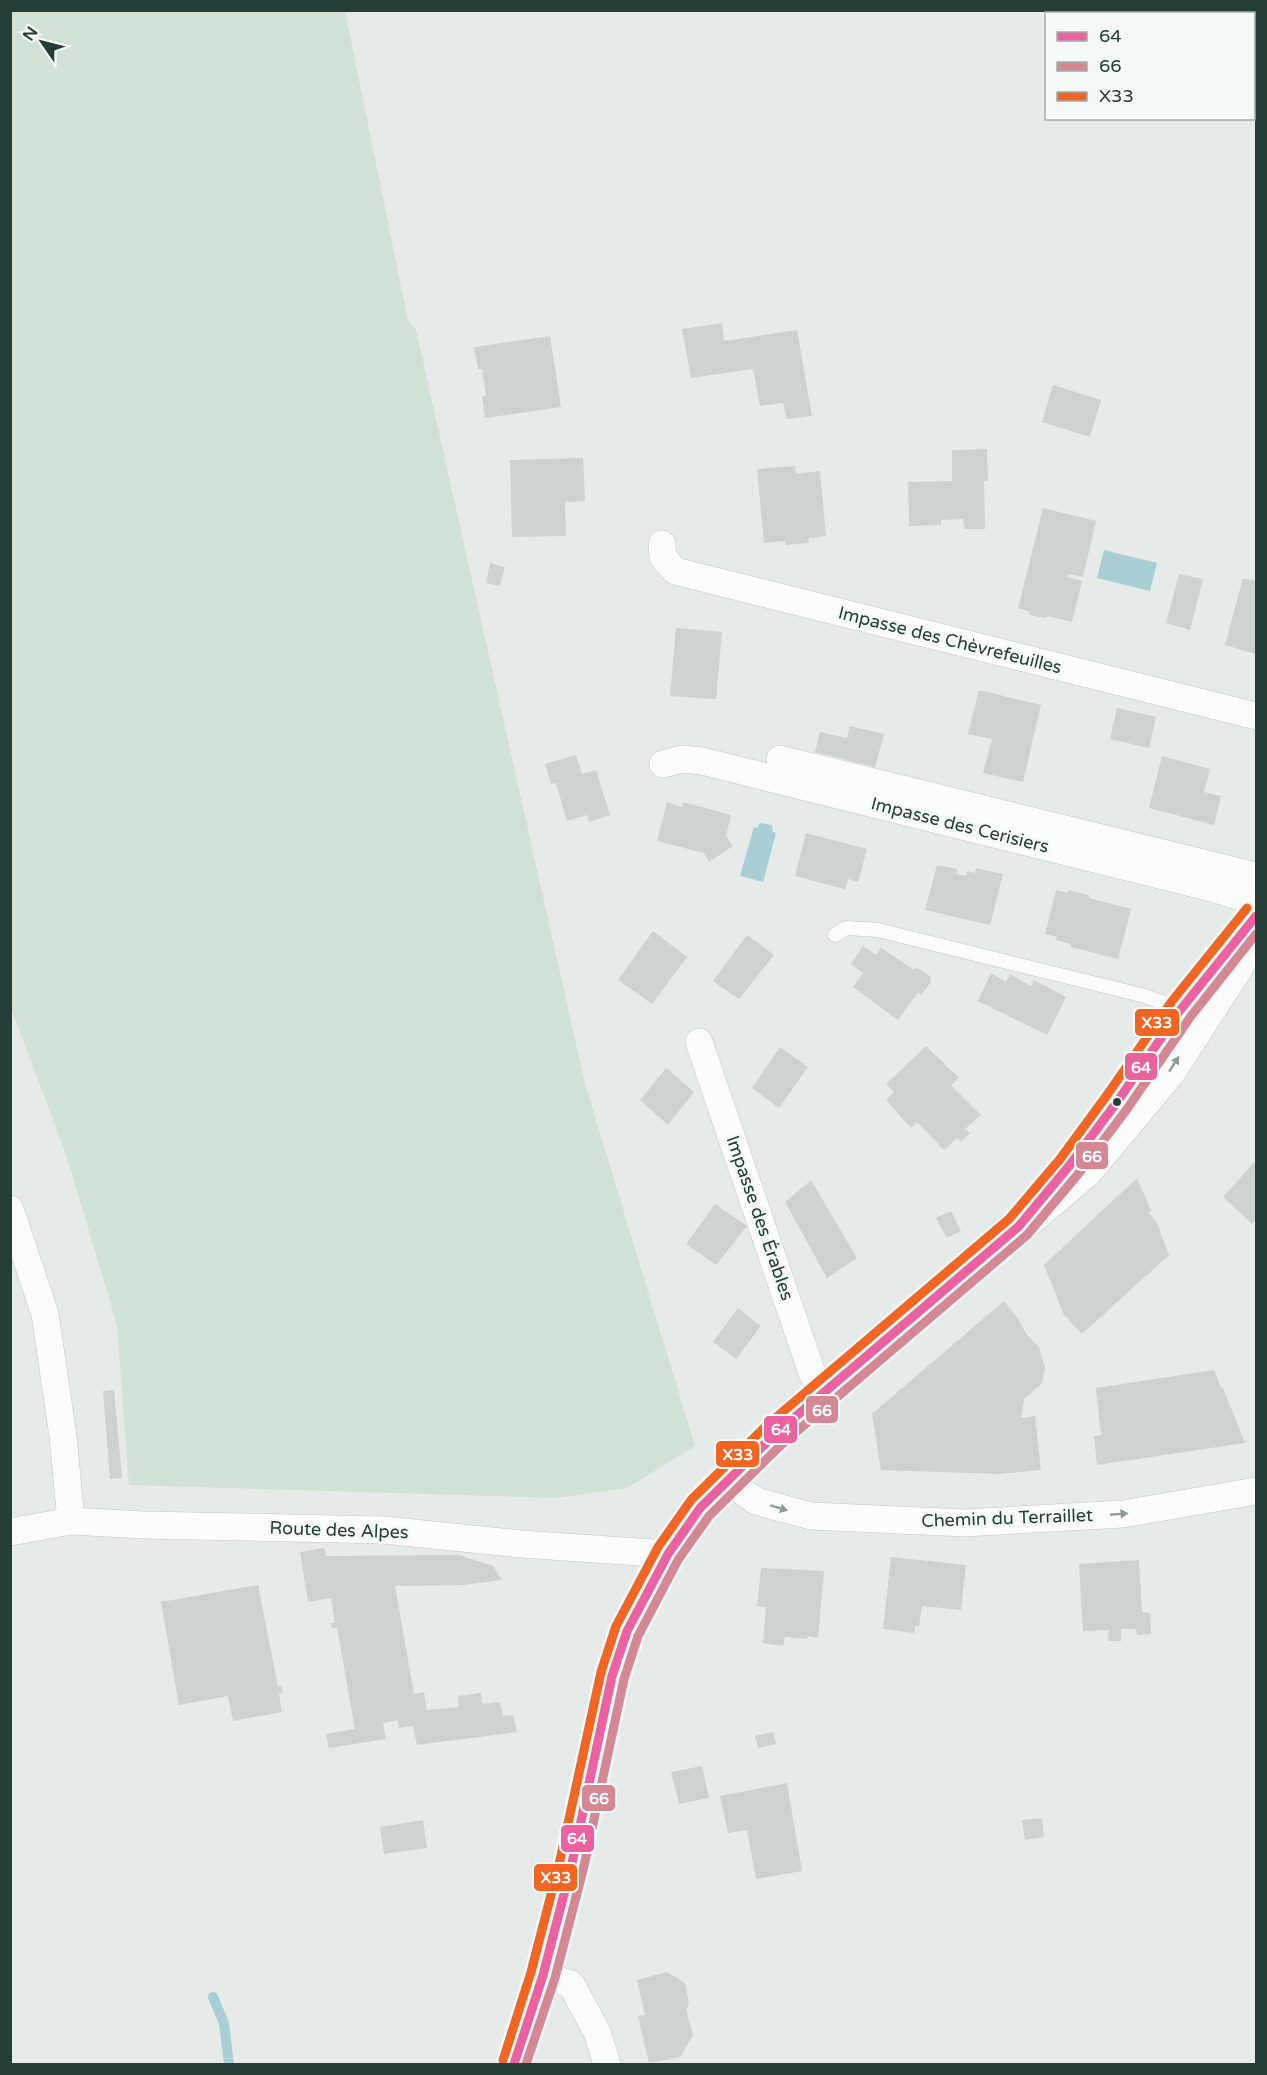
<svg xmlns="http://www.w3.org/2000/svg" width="1267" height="2075" font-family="'Varela Round',sans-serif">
  <rect width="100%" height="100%" fill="#e6eae8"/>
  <path fill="#d0e2d5" d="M11 10 345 11 408 321 416 330 585 1084 695 1446 627 1488 556 1498 129 1485 117 1325 66 1154 11 1008Z"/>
  <path fill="#a9cfd6" d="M1104 550 1157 563 1150 591 1097 578Z
    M760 823 772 825 773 832 776 833 763 882 740 876 754 827 757 828Z"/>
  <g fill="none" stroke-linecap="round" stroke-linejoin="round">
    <path stroke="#a9cfd6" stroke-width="10" d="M213 1997 224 2023 229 2064"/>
  </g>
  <path fill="#cdd1d0" d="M722 323 724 341 797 330 812 416 787 419 783 403 760 406 753 369 691 378 682 329Z
    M550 336 561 407 485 418 482 396H486L482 369H478L474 347Z
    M1053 385 1101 400 1090 437 1042 422Z
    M987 449 988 481H984L985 529H964L963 519 941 520V525L909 526 908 482 952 481V450Z
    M583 458 585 501 565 502 566 536 512 537 510 460Z
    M795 466 796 474 820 471 826 536 808 538 809 543 786 545 785 541 764 543 757 469Z
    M1043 508 1096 521 1083 577 1068 574 1067 577 1082 581 1072 622 1048 616 1045 618 1030 615 1028 611 1018 608Z
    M490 563 505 567 500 586 486 583Z
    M1179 574 1203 579 1190 630 1166 623Z
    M1243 578 1256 581V654L1225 645Z
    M676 628 722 632 716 699 670 696Z
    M979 690 1041 705 1023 782 983 773 992 739 968 734Z
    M1117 708 1156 717 1149 748 1110 739Z
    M850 726 884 734 875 767 815 752 820 732 847 738Z
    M576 755 582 774 596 770 610 815 589 822 587 815 567 821 556 783 551 784 545 764Z
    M1162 756 1210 769 1204 792 1221 796 1214 825 1149 808Z
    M667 802 682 807 683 802 731 815 726 836 733 846 709 862 704 853 657 841Z
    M806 833 867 849 858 882 848 879 845 889 795 876Z
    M937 865 957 869 956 874 966 876 967 871 975 873 976 868 1003 874 990 925 925 910Z
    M1056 890 1068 893V890L1089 895V898L1131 909 1118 959 1071 947 1070 944 1056 940 1057 937 1045 934Z
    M653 931 687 957 652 1004 618 980Z
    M747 935 774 955 739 999 713 981Z
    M863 946 876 955 881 948 914 970 916 967 930 976 931 982 921 995 918 992 898 1020 853 987 863 973 851 964Z
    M991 973 1006 982 1010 974 1031 986 1034 980 1066 997 1047 1035 978 1001Z
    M926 1046 959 1078 951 1085 981 1115 965 1129 970 1133 961 1142 957 1138 944 1150 917 1122 911 1128 886 1100 894 1092 886 1084Z
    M780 1047 808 1067 779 1108 752 1088Z
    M666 1068 694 1092 668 1125 640 1100Z
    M1256 1160V1219L1252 1224 1223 1197Z
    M1137 1178 1151 1210 1148 1213 1156 1221 1169 1255 1082 1334 1064 1315 1044 1265Z
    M811 1180 857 1258 827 1278 785 1202Z
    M715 1204 747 1226 716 1265 686 1244Z
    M951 1211 961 1231 947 1238 936 1218Z
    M1004 1301 1017 1317 1027 1335 1039 1347 1045 1368 1042 1383 1024 1399 1021 1418 1035 1416 1041 1470 999 1474 881 1470 872 1414Z
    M738 1308 761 1326 736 1359 713 1342Z
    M1214 1370 1221 1388H1223L1245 1443 1097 1465 1094 1436 1101 1435 1096 1388Z
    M114 1390 122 1478 110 1479 103 1391Z
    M324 1548 326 1556 459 1555 493 1566 502 1580 464 1585 395 1586 414 1694 424 1692 427 1710 459 1707 458 1696 481 1693 482 1704 500 1702 503 1716 513 1715 517 1732 417 1745 413 1726 399 1728 398 1720 383 1723 386 1739 329 1748 326 1734 355 1729 337 1628H332L331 1623H335L331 1598 308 1602 300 1552Z
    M891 1557 966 1565 961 1610 922 1606 919 1626H915L914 1633 883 1629Z
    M1139 1560 1142 1612 1150 1613 1151 1634 1137 1635 1136 1629H1121V1641H1108L1109 1630 1083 1631 1079 1564Z
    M761 1568 824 1571 818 1638 808 1636 807 1639 785 1637 783 1646 763 1643 766 1607 757 1606Z
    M258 1585 278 1687 281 1686 283 1693 279 1694 282 1712 233 1721 228 1696 179 1705 161 1602Z
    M773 1732 776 1744 758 1748 755 1736Z
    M702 1766 709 1798 679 1804 671 1772Z
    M787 1783 802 1871 756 1879 747 1830 728 1833 720 1796Z
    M1042 1818 1044 1837 1025 1840 1022 1820Z
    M423 1820 427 1848 384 1854 380 1827Z
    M667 1972 685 1983 689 2004 686 2010 693 2035 680 2057 649 2063 638 2016 645 2015 637 1980Z"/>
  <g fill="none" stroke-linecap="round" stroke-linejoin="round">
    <defs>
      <path id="lane" d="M835 935 846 928 878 930 1145 996 1181 1009"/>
      <path id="street" d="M662 544 663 557 675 571 1256 716
        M780 759 1256 876
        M663 764 682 759 702 761 1215 889 1256 902
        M699 1042 812 1373 824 1392
        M10 1209 45 1314 63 1436 71 1521
        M728 1481 756 1501 811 1516 965 1523 1123 1514 1256 1491
        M10 1532 71 1521 143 1525 384 1530 521 1544 668 1554
        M543 1975 571 1984 597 2032 607 2064"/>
      <path id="secondary" d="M1105 1117 1181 1009 1219 960
        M514 2064 543 1975 572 1863 612 1676 627 1631 668 1554 700 1508 774 1435 1086 1171 1168 1073 1238 965 1256 928"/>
    </defs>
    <use href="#lane" stroke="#c3c7c5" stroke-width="15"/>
    <use href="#street" stroke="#c3c7c5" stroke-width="28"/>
    <use href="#secondary" stroke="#c2c8c5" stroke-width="34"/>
    <use href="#lane" stroke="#fbfcfc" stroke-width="14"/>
    <use href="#street" stroke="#fbfcfc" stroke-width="27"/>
    <use href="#secondary" stroke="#fbfcfc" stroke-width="33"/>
    <defs>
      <path id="bus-1" d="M514 2064 543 1975 572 1863 612 1676 627 1631 668 1554 700 1508 774 1435 1018 1227 1069 1166 1117 1102 1181 1009 1256 916"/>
      <path id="bus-2" d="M526 2064 555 1978 584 1866 624 1679 638 1636 678 1560 709 1516 782 1444 1027 1235 1079 1173 1127 1109 1191 1016 1256 934"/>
      <path id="bus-3" d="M503 2060 531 1972 560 1860 601 1672 616 1626 658 1547 691 1500 766 1426 1009 1219 1060 1159 1107 1095 1172 1001 1247 908"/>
    </defs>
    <use href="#bus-1" stroke="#f4f9f7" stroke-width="14"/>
    <use href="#bus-2" stroke="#f4f9f7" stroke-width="14"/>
    <use href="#bus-3" stroke="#f4f9f7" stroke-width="14"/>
    <use href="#bus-1" stroke="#ec619f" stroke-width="9"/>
    <use href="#bus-2" stroke="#d38893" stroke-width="9"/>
    <use href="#bus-3" stroke="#f26522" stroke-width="9"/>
  </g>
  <defs><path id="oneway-solid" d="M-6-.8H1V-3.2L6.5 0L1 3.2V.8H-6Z" transform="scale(1.5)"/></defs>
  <g fill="#909c99">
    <use href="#oneway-solid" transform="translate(1174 1064) rotate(-57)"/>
    <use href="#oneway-solid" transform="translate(779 1508) rotate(17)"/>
    <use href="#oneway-solid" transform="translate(1119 1514) rotate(-5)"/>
  </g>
  <circle fill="#243d36" stroke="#f4f9f7" stroke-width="2" cx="1117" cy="1102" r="5"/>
  <g text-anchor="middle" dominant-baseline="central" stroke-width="6" stroke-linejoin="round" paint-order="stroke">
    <g font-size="18" fill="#243d36" stroke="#f4f9f7">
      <text transform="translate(950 640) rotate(14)">Impasse des Chèvrefeuilles</text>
      <text transform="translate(960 825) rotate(14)">Impasse des Cerisiers</text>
      <text transform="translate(760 1218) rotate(71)">Impasse des Érables</text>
      <text transform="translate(1007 1518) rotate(-2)">Chemin du Terraillet</text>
      <text transform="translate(339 1530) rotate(2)">Route des Alpes</text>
    </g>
  </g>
  <g stroke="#f4f9f7" stroke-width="2">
    <rect x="1134" y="1008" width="46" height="29" rx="6" fill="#f26522"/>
    <rect x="1124" y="1052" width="34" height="29" rx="6" fill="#ec619f"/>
    <rect x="1075" y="1141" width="34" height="29" rx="6" fill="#d38893"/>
    <rect x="805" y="1395" width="34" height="29" rx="6" fill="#d38893"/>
    <rect x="763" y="1415" width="35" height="29" rx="6" fill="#ec619f"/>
    <rect x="715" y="1440" width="45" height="28" rx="6" fill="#f26522"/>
    <rect x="581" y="1784" width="35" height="28" rx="6" fill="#d38893"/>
    <rect x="560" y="1824" width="35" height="29" rx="6" fill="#ec619f"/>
    <rect x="533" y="1863" width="45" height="29" rx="6" fill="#f26522"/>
  </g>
  <g font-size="16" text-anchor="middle" font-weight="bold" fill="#fff">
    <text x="1157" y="1028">X33</text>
    <text x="1141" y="1073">64</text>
    <text x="1092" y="1162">66</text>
    <text x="822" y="1416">66</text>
    <text x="781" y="1435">64</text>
    <text x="738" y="1460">X33</text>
    <text x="599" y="1804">66</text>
    <text x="577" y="1844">64</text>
    <text x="556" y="1883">X33</text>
  </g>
  <rect width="1267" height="2075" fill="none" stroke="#243d36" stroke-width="24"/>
  <rect x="1045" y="12" width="210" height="108" fill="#f4f9f7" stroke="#a1aeaa" stroke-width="1.5"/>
  <rect x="1057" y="32" width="30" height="9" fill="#ec619f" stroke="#a1aeaa" stroke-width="1.5"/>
  <text x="1099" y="42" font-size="18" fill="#243d36">64</text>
  <rect x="1057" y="62" width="30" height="9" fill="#d38893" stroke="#a1aeaa" stroke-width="1.5"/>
  <text x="1099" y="72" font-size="18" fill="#243d36">66</text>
  <rect x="1057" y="92" width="30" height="9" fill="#f26522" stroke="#a1aeaa" stroke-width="1.5"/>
  <text x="1099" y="102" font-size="18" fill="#243d36">X33</text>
  <g transform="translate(42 42) rotate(305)" stroke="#f4f9f7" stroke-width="4.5" paint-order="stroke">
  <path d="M0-4.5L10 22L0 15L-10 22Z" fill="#243d36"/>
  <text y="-9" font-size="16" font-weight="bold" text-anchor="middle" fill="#243d36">N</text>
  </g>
</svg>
